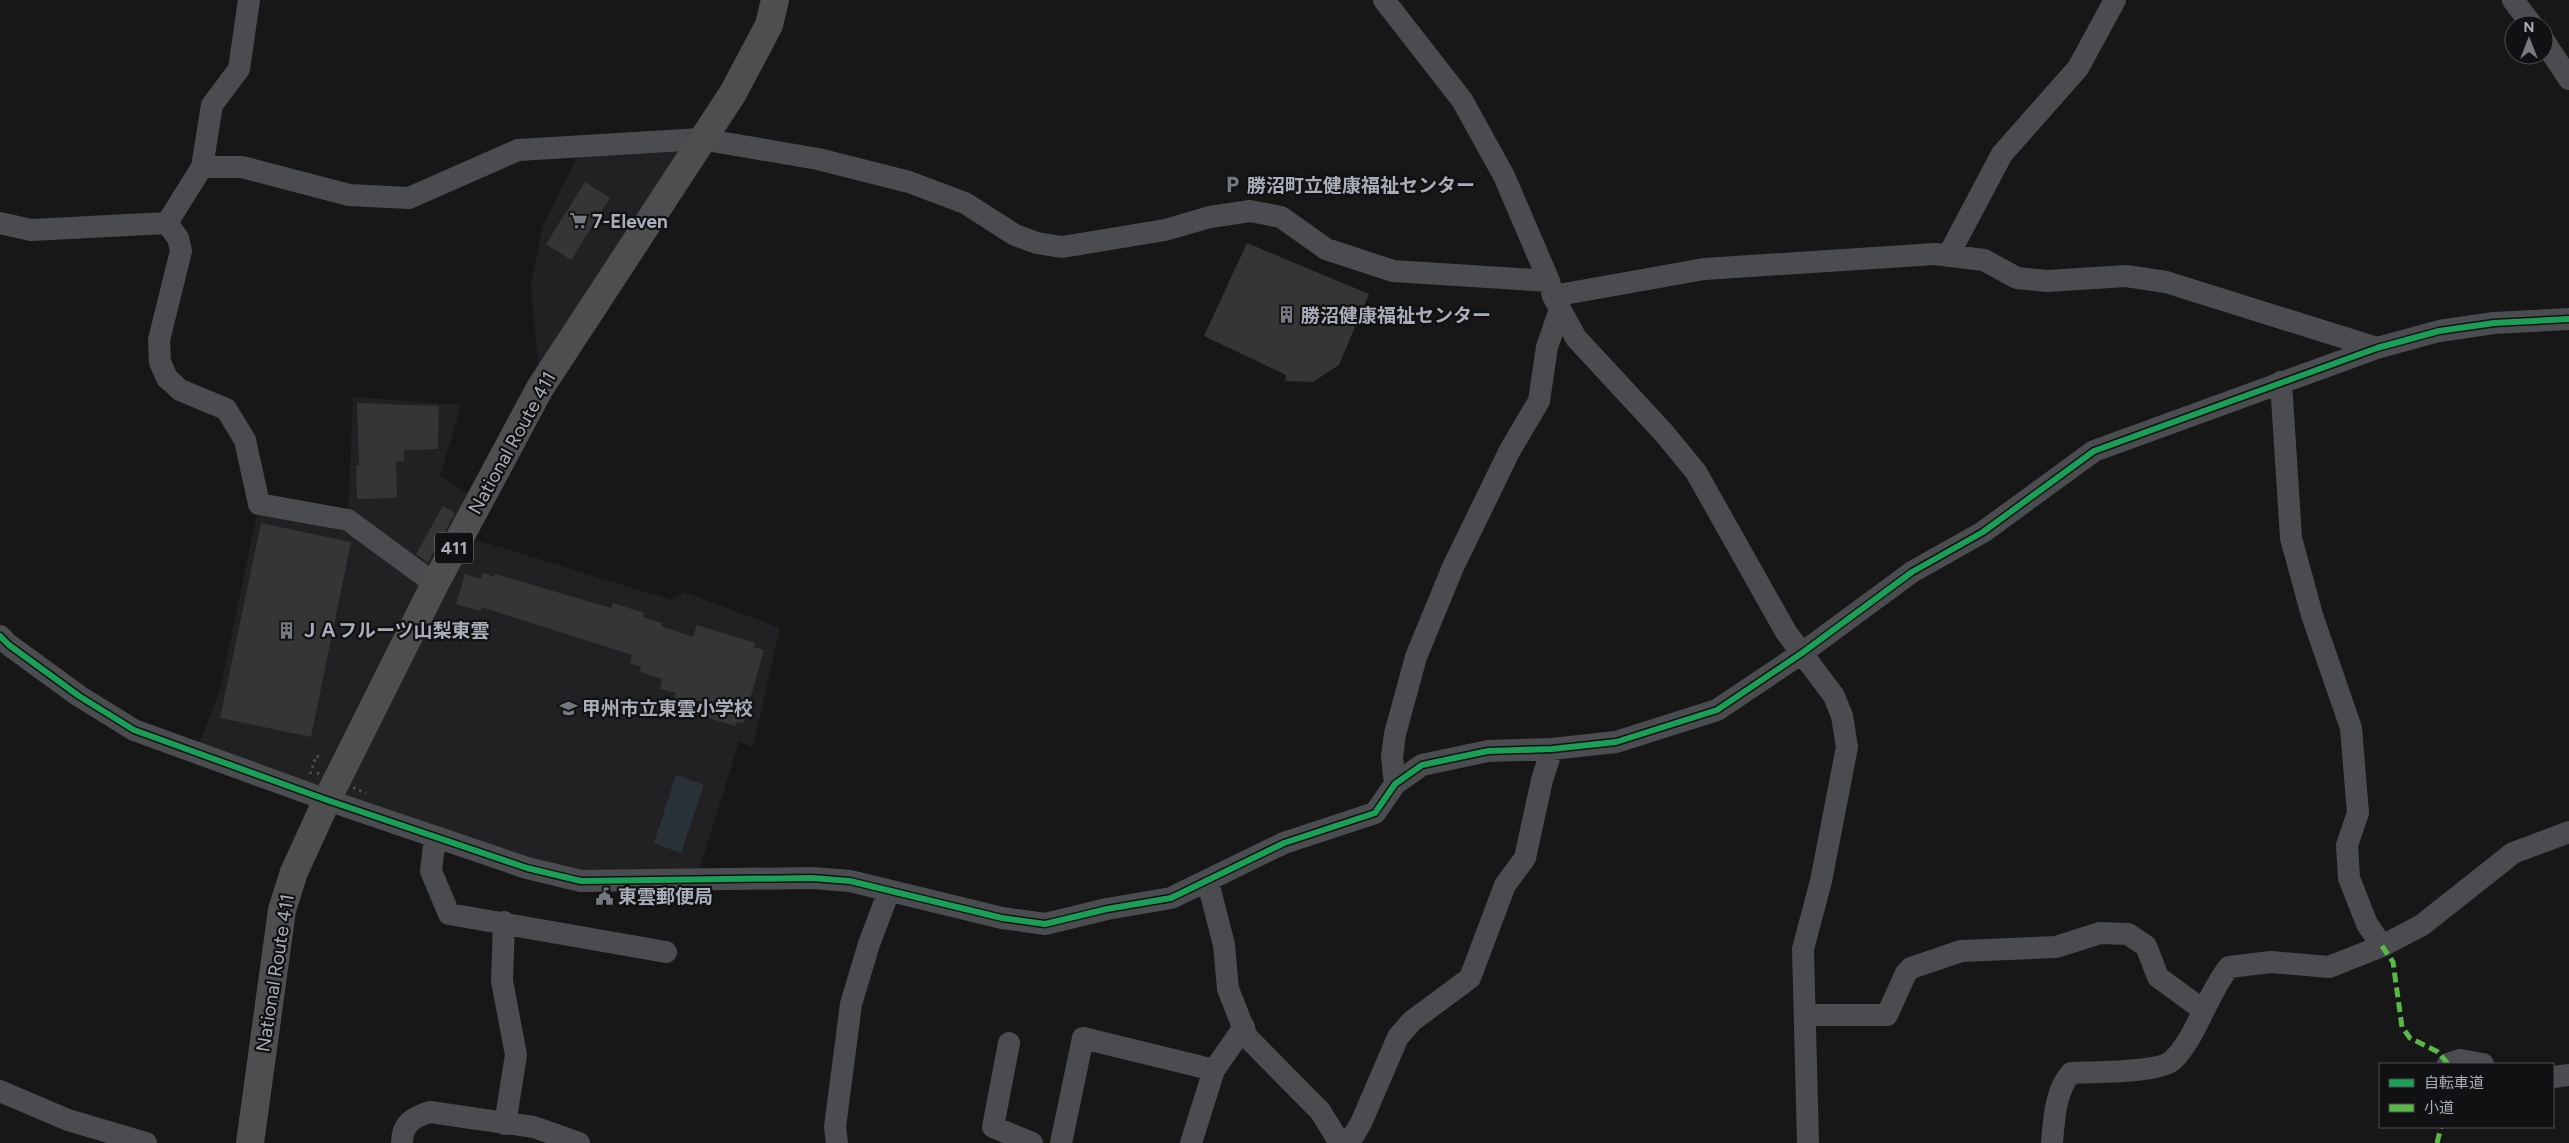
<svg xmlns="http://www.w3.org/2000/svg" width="2569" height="1143" font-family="Figtree,'Noto Sans JP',sans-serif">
  <rect width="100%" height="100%" fill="#171717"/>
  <path fill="#212123" d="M701 139 540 388 531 285 543 225 583 146Z
    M353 397 461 405 440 476 480 501 461 535 671 600 684 592 780 628 753 747 739 742 696 880 581 881 196 753 221 686 259 504 348 520Z"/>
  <path fill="#2a3239" d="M676 775 704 785 681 853 654 843Z"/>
  <path fill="#353536" d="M585 182 610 198 571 260 546 244Z
    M1247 243 1369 294 1339 365 1313 382 1285 381 1286 375 1204 336Z
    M357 403 439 406 438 449 404 450V461H396L397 498 357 499 356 465H359Z
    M443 506 455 513 428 563 416 554Z
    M261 523 351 542 311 737 220 718Z
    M483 573 494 577 495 574 611 608 613 603 644 613 643 617 662 623 661 626 693 637 697 625 755 643 754 647 764 650 743 724 737 722 735 726 672 707 676 693 660 689 662 679 640 672 641 667 630 663 632 655 481 607 480 611 456 604 465 574 481 579Z"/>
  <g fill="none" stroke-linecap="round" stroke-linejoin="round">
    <path stroke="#4d4e52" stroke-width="3" stroke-dasharray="2.5 4" stroke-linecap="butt" d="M310 774 316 756 323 758"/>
    <path stroke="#4b4c50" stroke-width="22" d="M1384 0 1462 100 1504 176 1549 281 1553 296 1576 338 1664 433 1696 472 1786 632 1834 696 1842 716 1847 747 1821 881 1803 949 1808 1143
      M2513 0 2532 25
      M2544 41 2569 79
      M202 167 212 105 239 69 249 0
      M0 223 31 230 167 223
      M167 223 202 167H242L349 195 409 198 518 150 701 139 818 159 909 182 965 203 1015 235 1037 243 1062 247 1165 230 1210 217 1250 211 1281 217 1326 249 1393 271 1549 281
      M167 223 178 238 181 251 159 340 160 362 167 378 180 390 226 409 245 440 259 504 348 520 435 584
      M1948 256 2002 154 2078 68 2115 0
      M1553 296 1704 269 1935 254 1984 260 2017 278 2047 281 2126 276 2166 282 2377 348
      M2281 382 2291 538 2312 615 2351 728 2358 813 2347 845 2349 878 2367 924 2382 946
      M0 636 9 645 79 696 134 730 327 800 527 868 581 881 812 878 850 881 1002 918 1045 924 1107 909 1171 898 1284 843 1375 813 1395 784 1422 765 1488 751 1552 749 1616 742 1717 710 1802 653 1912 572 1983 532 2094 451 2377 348 2439 331 2494 323 2569 319
      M1395 784 1392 757 1395 734 1416 657 1453 567 1510 450 1539 401 1547 347 1560 309
      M435 837 431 871 449 914 666 952
      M1208 882 1224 945 1228 989 1247 1037 1320 1111 1340 1143
      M504 922 502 981 516 1055 505 1124
      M1805 1015H1887L1906 973 1911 968 1961 951 2056 947 2100 933 2128 934 2146 946 2158 977 2203 1010
      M1009 1043 993 1127 1032 1143
      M2448 1064 2460 1060 2483 1064
      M2553 1077 2569 1075
      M0 1091 68 1120 146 1143
      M402 1143C402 1124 413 1117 430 1112L534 1127 579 1143
      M837 1143 835 1127 851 1004 869 944 889 891
      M1061 1143 1083 1038 1214 1070
      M1191 1143 1214 1070 1244 1027
      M1342 1143 1354 1135 1361 1123 1398 1037 1412 1021 1470 978 1505 885 1525 858 1542 780 1552 749
      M2052 1143C2054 1120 2055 1091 2071 1073 2091 1072 2160 1073 2173 1060 2197 1036 2207 994 2229 967L2271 962 2329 967 2382 946 2422 925 2513 853 2569 832"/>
    <path stroke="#4e4e51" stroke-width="28" d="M250 1143 282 910 294 872 327 800 435 584 540 388 733 93 769 25 775 0"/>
    <path stroke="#4d4e52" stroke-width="3" stroke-dasharray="2.5 4" stroke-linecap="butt" d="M317 773 366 793"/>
    <path stroke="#58b947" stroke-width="5" stroke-dasharray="10 5" stroke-linecap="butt" d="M2382 946 2393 962 2402 1027 2410 1038 2438 1052 2448 1064
      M2437 1143 2441 1127"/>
    <defs>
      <path id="cycleway" d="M0 636 9 645 79 696 134 730 327 800 527 868 581 881 812 878 850 881 1002 918 1045 924 1107 909 1171 898 1284 843 1375 813 1395 784 1422 765 1488 751 1552 749 1616 742 1717 710 1802 653 1912 572 1983 532 2094 451 2377 348 2439 331 2494 323 2569 319"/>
    </defs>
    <use href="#cycleway" stroke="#111113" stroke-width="9"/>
    <use href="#cycleway" stroke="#1a9f57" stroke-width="6"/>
  </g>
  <defs>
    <symbol id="parking-bare" viewBox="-9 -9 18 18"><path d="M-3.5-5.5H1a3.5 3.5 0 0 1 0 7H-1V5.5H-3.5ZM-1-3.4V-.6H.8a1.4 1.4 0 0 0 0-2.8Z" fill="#757880" stroke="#111113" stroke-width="2.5" paint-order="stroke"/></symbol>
    <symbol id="supermarket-bare" viewBox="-9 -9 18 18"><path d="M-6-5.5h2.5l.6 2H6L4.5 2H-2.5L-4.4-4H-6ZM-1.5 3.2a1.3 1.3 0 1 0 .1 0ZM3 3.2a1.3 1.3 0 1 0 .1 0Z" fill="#757880" stroke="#111113" stroke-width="2.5" paint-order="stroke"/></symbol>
    <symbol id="building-bare" viewBox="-9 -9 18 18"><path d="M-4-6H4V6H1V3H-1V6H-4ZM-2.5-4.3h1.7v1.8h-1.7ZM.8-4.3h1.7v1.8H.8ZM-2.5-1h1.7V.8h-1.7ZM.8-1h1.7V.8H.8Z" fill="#757880" stroke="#111113" stroke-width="2.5" paint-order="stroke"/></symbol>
    <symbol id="school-bare" viewBox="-9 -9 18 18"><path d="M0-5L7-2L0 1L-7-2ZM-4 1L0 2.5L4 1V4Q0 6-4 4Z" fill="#757880" stroke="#111113" stroke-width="2.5" paint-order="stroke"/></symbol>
    <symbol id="civic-bare" viewBox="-9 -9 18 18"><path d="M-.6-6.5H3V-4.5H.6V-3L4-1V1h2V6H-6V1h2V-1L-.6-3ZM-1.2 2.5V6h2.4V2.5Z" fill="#757880" stroke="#111113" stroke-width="2.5" paint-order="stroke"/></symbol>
  </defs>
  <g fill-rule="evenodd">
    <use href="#parking-bare" x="1220" y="172" width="25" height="25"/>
    <use href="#supermarket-bare" x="566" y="208" width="25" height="25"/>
    <use href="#building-bare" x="1274" y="302" width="25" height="25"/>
    <use href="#building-bare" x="274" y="618" width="25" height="25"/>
    <use href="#school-bare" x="556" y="696" width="25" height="25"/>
    <use href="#civic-bare" x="592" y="884" width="25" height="25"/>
  </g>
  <g text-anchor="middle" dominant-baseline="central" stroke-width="4.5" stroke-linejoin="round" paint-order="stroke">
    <rect fill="#111113" stroke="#7b7e86" stroke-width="1" x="435" y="532.5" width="38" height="31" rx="4"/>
    <g font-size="18" font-weight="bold" fill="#a8adb8">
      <text x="454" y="548">411</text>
    </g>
    <g font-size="19" font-weight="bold" fill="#a8adb8" stroke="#111113" text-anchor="start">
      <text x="1247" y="185">勝沼町立健康福祉センター</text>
      <text x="592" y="221">7-Eleven</text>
      <text x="1301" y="315">勝沼健康福祉センター</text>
      <text x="300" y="630">ＪＡフルーツ山梨東雲</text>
      <text x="582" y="708">甲州市立東雲小学校</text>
      <text x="618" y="896">東雲郵便局</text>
    </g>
    <g font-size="19" fill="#a8adb8" stroke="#111113">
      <text transform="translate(512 443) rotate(-61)">National Route 411</text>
      <text transform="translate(275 973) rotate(-81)">National Route 411</text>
    </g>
  </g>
  <rect x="2379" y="1063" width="175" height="65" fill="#111113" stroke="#4d4f55"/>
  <rect x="2389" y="1079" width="25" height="8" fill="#1a9f57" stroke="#4d4f55"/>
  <text x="2424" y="1088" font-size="15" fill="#a8adb8">自転車道</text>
  <rect x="2389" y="1104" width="25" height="8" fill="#58b947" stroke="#4d4f55"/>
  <text x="2424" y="1113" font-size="15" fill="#a8adb8">小道</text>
  <g transform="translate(2529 40)"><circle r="24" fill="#111113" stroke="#4d4f55"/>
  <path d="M0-4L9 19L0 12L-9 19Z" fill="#757880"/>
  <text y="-8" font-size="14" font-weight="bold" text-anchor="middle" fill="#a8adb8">N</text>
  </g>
</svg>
